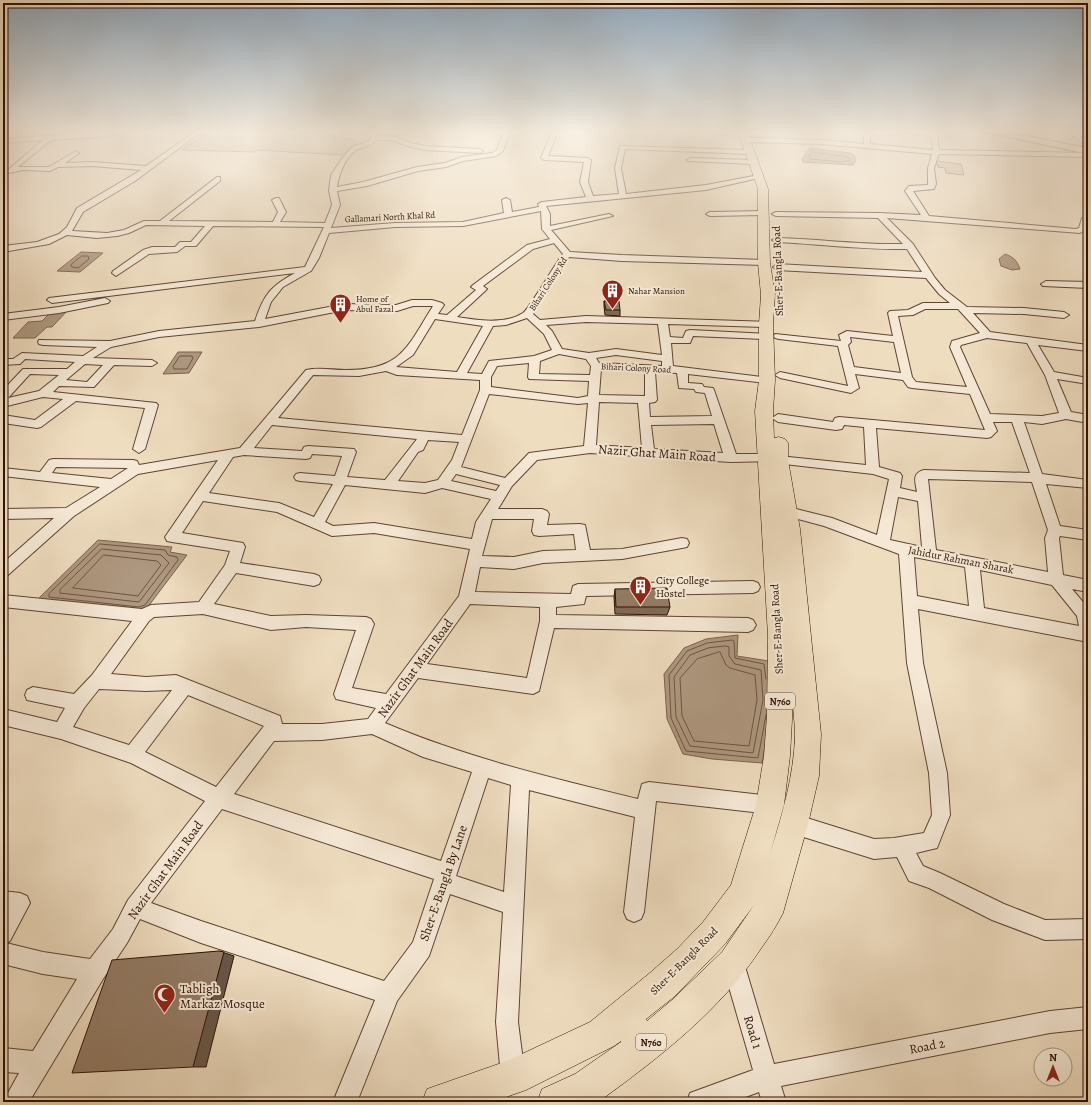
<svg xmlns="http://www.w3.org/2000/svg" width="1091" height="1105" font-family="Alegreya,serif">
  <rect width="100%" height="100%" fill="#efddc0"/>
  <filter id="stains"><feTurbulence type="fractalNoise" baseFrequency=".005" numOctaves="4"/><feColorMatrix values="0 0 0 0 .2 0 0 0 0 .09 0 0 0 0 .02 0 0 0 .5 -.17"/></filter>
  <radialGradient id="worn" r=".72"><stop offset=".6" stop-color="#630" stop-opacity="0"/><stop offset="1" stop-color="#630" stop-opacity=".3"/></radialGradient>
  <path fill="#cebaa0" stroke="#7e6652" d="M211 131H323L327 132 326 135 355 140C354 147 349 151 342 155L257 150 255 152 181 150Z
    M936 161 961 164 964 175 946 173 945 168 938 167Z"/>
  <path fill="#ae9880" stroke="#7b624e" d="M810 148 849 153 854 155 856 160 853 165 803 162 802 159Z
    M81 252 103 253 80 272 57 271Z
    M1005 254C1013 257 1017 260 1020 269L1012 270 1001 266 999 259Z
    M67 311 52 327H47L35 338H13L28 322 42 321 51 312Z
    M178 352H202L189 373 163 374Z
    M98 540 172 547 170 552 187 555 147 608 139 611 37 600Z
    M738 635 737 656 769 661 773 700 762 763 712 759 683 754 667 719 664 674 684 648 706 639Z"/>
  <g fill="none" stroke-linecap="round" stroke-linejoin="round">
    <path stroke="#6e5442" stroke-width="1" d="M813 152 848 157 850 160 842 162 810 159 809 156Z
      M82 256H88L89 259 78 268 72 267 71 265Z
      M180 356H192L193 358 187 369H174L173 367Z
      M100 544 165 550 168 555 177 557 178 560 145 605 139 607 49 597V594Z
      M102 549 161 555 169 563 139 602 60 593V590Z
      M104 555 157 561 161 565 138 596 73 588Z
      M726 646 729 647V656L735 664 761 670 763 700 753 753 690 746 676 717 674 677 690 655 708 648Z
      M720 652 726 665 730 668 755 675 757 700 749 746 694 741 682 716 680 678 697 659Z
      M766 679 764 664 735 658 734 641 732 640 707 643 687 651 669 675 671 718 686 751 758 758 766 715"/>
    <defs>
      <path id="minor" d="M114 131H136L101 137 51 140 18 167H49L76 151 79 153 78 154 65 163 92 162 146 166 189 136 197 131H206L193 138 135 181 83 212 72 231 107 233 124 230 144 221H160L217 177H220V181L169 221 273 222 278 212 272 200 276 198H279L286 212 280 222 325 223 332 205 329 190 331 175 341 160 352 147 369 141 375 131H381L378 136H393L411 143 425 146 480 149 483 151 480 153 425 150 407 146 392 140H376C372 146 365 146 359 149 346 154 339 174 337 187L363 182 417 167 445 163 462 157 492 153 497 150 504 131H510L503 151 496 156 463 161 446 167 418 171 367 186 337 191 340 205 331 228 395 223 463 222 504 213 502 200 506 198 510 200 512 212 539 207 538 204 542 202 586 197 580 182 584 162 544 160 541 158 552 131H558L548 156 588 158 591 160 588 182 593 196 619 194 615 168 620 146 749 150 752 152 749 154 625 149 621 168 626 194 706 185 759 175 763 177 706 190 546 206 550 214V226L609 214 613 216 551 230 570 252 622 255 764 260 767 261V265L622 261 569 257 533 314 540 320 586 316 769 322 771 324 769 326 766 327 668 324 670 337 683 338 686 331 690 330 770 334 771 336 770 338 766 339 693 336 690 343H671L673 366 771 378 772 380 767 383 688 374V383L702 384 704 387 713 388 714 390 736 454H766L770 455 772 458 770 461 731 462 590 453 537 460 512 486 498 509H542L547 511 549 514 547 525 580 524 585 525 590 550 622 549 682 538 687 539 689 543 687 547 682 548 622 559 543 563 514 569 480 567 475 592 571 594 573 586 578 584 753 581 758 583 760 587 758 591 753 593 586 596 584 604 556 607V615L748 618 753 620 756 625 753 630 748 632 554 628 539 691 533 694 418 678 385 723C467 758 552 778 638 799L642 784 649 782 770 796 777 798 779 805 777 812 770 814 656 801 644 912 641 919 634 922 627 919 624 912 635 817 529 790 518 1022 525 1077 521 1085 513 1089 505 1085 501 1077 496 1022 503 912 450 894 429 956 397 1001 357 1102H333L375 1000 201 943 140 919 127 943 103 979 29 1102H3L19 1073 3 1072V1048L33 1051 77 979 43 974 3 964V891L20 893 27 896 30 903 10 941 6 943 43 952 90 959 113 929 128 900 205 801 131 763 61 739 3 725V709L57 722 65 708 27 700 25 695 27 690 33 687 74 694 92 675 132 621 3 607V595L142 609 151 605 199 602 225 565 230 551 172 542 167 541 165 537 218 460 138 474 74 516 8 575 3 577V563L54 518 3 519V509L66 508 100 487 3 476V468L40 472 49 460 53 459 133 460 137 461 139 465 240 448 306 370C319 367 333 370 346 370 402 370 407 347 433 306H413L397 311 345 310 259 327 159 337 111 347 93 358 152 360 157 363 152 366 114 365 94 387 59 386 53 392 156 403 158 405 145 449 139 453 133 449 145 408 76 401 41 427 37 428 3 423V415L35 420 63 399 43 397 3 407V390L23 369H67L75 362 25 359 20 364 3 365V359H13L22 353 83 356 97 347 43 345 39 344 38 342 39 340 110 341 159 331 255 321C264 294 271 286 295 273L52 303 47 300 49 298 305 267 324 227 213 226 196 246H185L177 252 149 254 116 276 112 273 113 271 143 250 152 247H175L180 242H191L205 226 146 225 129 233 117 236 97 238 67 235 49 244 3 252V246L37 242 59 234 67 227 77 208 141 170 92 166 58 167 50 171 24 170 3 174V170L9 169 43 140 3 143V139ZM541 211 542 229 550 239 527 245 473 285 471 287 476 290 447 315 438 314 444 305 442 303 432 300H412L396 305 345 304 265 319 271 302 283 287 311 271 319 258 329 233 395 227 463 226ZM554 243 563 254C554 265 530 308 523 313 504 325 478 320 457 317L485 291 487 289 483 286 533 249ZM527 318 544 334 552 350 534 356 489 361 482 374 467 373 493 326 506 325ZM435 319 483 326 457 372 396 367 413 355ZM586 322 658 324 662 355 616 349 589 353 562 349 552 331 546 325ZM559 354 586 359 591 366 590 375 539 374 540 361ZM616 355 662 361V366L599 363 596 358ZM529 363 528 377 529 379 589 381 588 396 578 398 491 387V377L497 366ZM85 364 103 365 87 382 66 380ZM601 369 645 371V396L599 395ZM386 371 397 375 480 380V390L462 435 278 418 313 375 359 376ZM655 372 677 373 679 388 694 389 696 392 705 393 712 416 650 417 649 403 655 402 657 400ZM30 374 59 375 39 391 8 398ZM489 394 578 404 588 403 584 446 529 453 505 478 461 467ZM599 402 638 403 642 448 596 445ZM714 424 723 453 654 449 651 425ZM272 425 417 439 385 480 347 477 356 452 354 449 308 446 304 447 302 451 254 448ZM428 440 459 442 452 460 438 480 425 483 398 481 418 452 423 450ZM312 454 342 456 335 476 300 473 296 474 294 477 296 480 300 481 333 484 314 517 279 503 209 493 233 457 244 455 306 459 310 458ZM56 467 128 468 111 479 52 473ZM456 474 500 485 496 491 451 481ZM345 485 425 493 442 488 491 499 476 522 472 539 374 523 333 526 325 522ZM203 501 277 512 332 536 374 533 470 549 459 596 386 694 352 688 374 624 371 619 366 617 306 615 271 616 214 604 236 573 314 586 319 584 321 580 319 576 314 574 240 563 245 547 243 543 182 533ZM492 519H534L532 531 534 535 539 536 574 534 576 550 543 551 514 557 482 556ZM470 604 540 607V621L527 678 427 664ZM203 614 271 630 306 627 356 630 334 694 336 699 376 708 368 719 322 724H282L280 716 176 675 146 677 111 674 149 621 154 617ZM99 689 146 691 172 690 129 745 73 727 84 708ZM188 695 264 726 216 787 145 752ZM372 734 423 757 472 772 441 861 234 794 274 741 322 740ZM488 778 511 785 504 892 456 876ZM222 809 434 879 413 942 384 981 201 921 151 903Z
        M698 131H726L746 135 743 137Z
        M864 131H870V144L933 150 931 136 895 131H937L939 150 1088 153V157L939 154 934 168 936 184 934 189 913 191 929 216 1076 229 1079 228 1082 218 1088 217 1087 229 1080 233 887 218 913 244 935 278 945 290 967 307 1024 308 1064 312 1069 315 1064 318 1024 314 973 313 990 332 1088 345V351L1038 345 1054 372 1088 378V384L1057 379 1071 412 1088 415V423L1066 419 1042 424 1024 422 1042 474 1088 480V488L1046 484 1060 526 1088 530V540L1060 536 1059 538 1063 575 1088 580V592L1072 589 1088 608V642L918 609 923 663 947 773 950 815 937 848 916 853 923 866 940 873 1004 904 1045 920 1088 919V939L1045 940 992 920 929 888 909 881 897 857 874 859 794 834 787 831 784 824 787 817 794 814 874 839 894 838 924 833 932 815 929 773 907 663 899 554 824 526 783 515 781 512 783 509 788 507 832 518 877 535 889 479 873 474 775 463 773 460 775 457 779 456 866 465 864 427 844 425 842 429 836 430 778 422 772 418 778 414 833 422 835 418 839 417 985 430 970 394 912 388 908 387 903 380 855 374 859 388 851 393 780 378 775 375 780 372 848 386 838 346 779 339 775 338 774 336 775 334 841 341 839 335 847 331 893 336 888 313 890 311 908 310 923 303H950L939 294 926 278 777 270 773 267 777 264 922 272 907 249C864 250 820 244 776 242L772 240 776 238C818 239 861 245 903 244L878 218 776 216 772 214 776 212 879 213 921 215 905 191 909 186 928 185V168L932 154 820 144 751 142 748 140 751 138 820 140 864 144ZM925 309H958L980 333 952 341 950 347 967 387 916 382 912 377 898 316 913 315ZM850 337 894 342 901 373 854 367 848 345 851 342ZM987 338 1027 343 1045 375 1059 413 1042 416 990 414 960 347 961 345ZM993 422H1012L1030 473 924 470C912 473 915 481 917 492L900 488 902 476 900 473 879 467 876 428 987 438 991 437 997 431ZM928 479 1032 482 1048 530 1045 538 1048 572 936 550ZM898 497 918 501 922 547 890 540ZM914 557 965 567 969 606 917 596ZM980 570 1052 585 1077 616 1079 626 984 608Z
        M1066 131H1074L1088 142V147Z
        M690 158 753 160 756 162 753 164 688 161 687 160Z
        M764 211 768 213 767 215 710 216 706 214 710 212Z
        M1046 281 1088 282V288L1043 286 1041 284Z
        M105 298 110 301 108 303 59 313 3 320V314L59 307Z
        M733 952 741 955 744 963 774 1064 1050 1011 1088 1007V1029L1050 1033 781 1086 786 1102H762L759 1092 732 1102H687L690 1093 753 1070 722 963 725 955Z"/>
      <path id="major" d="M980 131H999L1088 148V154Z"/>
      <path id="highway" d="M738 131H747L768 189 770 263 775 295 773 324 775 380 773 411 774 438 779 437 785 439 788 443V460L800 529 821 734 819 776 808 824 783 913C777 925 770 936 762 947 721 1010 661 1056 601 1100L596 1102H537L542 1089 575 1074 621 1042V1041L614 1046 526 1090 492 1102H422L427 1089 507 1061 590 1022 651 972 677 949 703 922 731 885 756 805 764 756 767 716 768 636 755 411 759 380V324L761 295 758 263V189ZM793 701C793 712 795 724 795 735 794 776 782 815 770 854L784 805 790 756ZM754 905 722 952 672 1000 647 1021 646 1019 675 996 725 944Z"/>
    </defs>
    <use href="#minor" stroke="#5f4432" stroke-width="2"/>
    <use href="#major" stroke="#2f1103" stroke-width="2"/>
    <use href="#highway" stroke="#2f1103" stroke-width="1"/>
    <use href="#minor" fill="#f5e9d6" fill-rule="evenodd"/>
    <use href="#major" fill="#efddc0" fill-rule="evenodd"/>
    <use href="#highway" fill="#efddc0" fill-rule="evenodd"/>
  </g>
  <path fill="#7e6a57" stroke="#2f1103" d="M604 301 620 310V316L605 315 604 306Z
    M615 589 670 607 667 615 615 614 614 597Z"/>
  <path fill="#675647" stroke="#2f1103" d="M219 951 234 956 206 1067H193Z"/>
  <path fill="#937b65" stroke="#2f1103" d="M604 301H619L620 310H606Z
    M667 588 670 607H616L615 589Z
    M219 951 224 952 193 1067 72 1073 112 960Z"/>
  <linearGradient id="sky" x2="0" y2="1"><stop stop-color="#91a9be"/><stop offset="0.46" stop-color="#f8f0e3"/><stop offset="1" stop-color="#f8f0e3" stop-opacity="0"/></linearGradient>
  <rect width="1091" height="286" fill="url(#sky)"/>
  <defs>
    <symbol id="building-pin" viewBox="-11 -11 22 30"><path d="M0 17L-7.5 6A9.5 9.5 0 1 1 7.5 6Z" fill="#8f2418" stroke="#f5e9d6"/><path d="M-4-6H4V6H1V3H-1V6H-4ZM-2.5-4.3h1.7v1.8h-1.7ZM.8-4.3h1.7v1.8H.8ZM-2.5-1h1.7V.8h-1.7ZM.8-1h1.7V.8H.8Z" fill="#fff"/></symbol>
    <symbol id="mosque-pin" viewBox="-11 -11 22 30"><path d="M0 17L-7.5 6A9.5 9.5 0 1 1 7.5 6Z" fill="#8f2418" stroke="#f5e9d6"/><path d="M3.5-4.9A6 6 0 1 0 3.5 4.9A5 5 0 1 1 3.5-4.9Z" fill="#fff"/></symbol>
  </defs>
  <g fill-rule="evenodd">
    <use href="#building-pin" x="600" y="278" width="25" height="34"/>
    <use href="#building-pin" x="328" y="292" width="25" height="34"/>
    <use href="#building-pin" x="628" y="574" width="25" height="34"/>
    <use href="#mosque-pin" x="152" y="982" width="25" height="34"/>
  </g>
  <g text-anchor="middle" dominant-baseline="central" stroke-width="4" stroke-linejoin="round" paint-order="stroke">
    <g font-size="9" fill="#2f1103" stroke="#f5e9d6">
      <text transform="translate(390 217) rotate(-3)">Gallamari North Khal Rd</text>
      <text transform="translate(548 284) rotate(-57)">Bihari Colony Rd</text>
      <text transform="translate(636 368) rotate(3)">Bihari Colony Road</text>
    </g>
    <g font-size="9" fill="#2f1103" stroke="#f5e9d6" text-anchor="start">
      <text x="628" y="291">Nahar Mansion</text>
      <text x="356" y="299">Home of<tspan x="356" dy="10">Abul Fazal</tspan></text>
    </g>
    <g fill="#f5e9d6" stroke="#6a5242" stroke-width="1">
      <rect x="765" y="693" width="30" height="16" rx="3"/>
      <rect x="636" y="1034" width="30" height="16" rx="3"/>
    </g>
    <g font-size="10" font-weight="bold" fill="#2f1103">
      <text x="780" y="701">N760</text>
      <text x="651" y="1042">N760</text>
    </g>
    <g font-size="11" fill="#2f1103" stroke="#f5e9d6">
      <text transform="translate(778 271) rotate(-92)">Sher-E-Bangla Road</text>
      <text transform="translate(961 560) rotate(11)">Jahidur Rahman Sharak</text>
      <text transform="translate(777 629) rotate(-93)">Sher-E-Bangla Road</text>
      <text transform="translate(684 961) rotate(-45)">Sher-E-Bangla Road</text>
    </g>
    <g font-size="11" fill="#2f1103" stroke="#f5e9d6" text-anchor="start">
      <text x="656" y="580">City College<tspan x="656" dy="13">Hostel</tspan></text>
    </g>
    <g font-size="13" fill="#2f1103" stroke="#f5e9d6">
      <text transform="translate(657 453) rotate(4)">Nazir Ghat Main Road</text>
      <text transform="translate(415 668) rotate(-54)">Nazir Ghat Main Road</text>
      <text transform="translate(165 870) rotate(-54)">Nazir Ghat Main Road</text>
      <text transform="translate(443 883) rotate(-71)">Sher-E-Bangla By Lane</text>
      <text transform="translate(753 1032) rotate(73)">Road 1</text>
      <text transform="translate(927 1046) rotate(-11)">Road 2</text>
    </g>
    <g font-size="13" fill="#2f1103" stroke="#f5e9d6" text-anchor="start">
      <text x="180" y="988">Tabligh<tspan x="180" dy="15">Markaz Mosque</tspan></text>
    </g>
  </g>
  <rect width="1091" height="1105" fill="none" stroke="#efddc0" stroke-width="16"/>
  <rect x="4" y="4" width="1083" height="1097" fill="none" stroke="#2f1103" stroke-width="2"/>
  <rect x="8" y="8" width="1075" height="1089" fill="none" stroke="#2f1103"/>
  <g transform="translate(1053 1067)"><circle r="19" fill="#f5e9d6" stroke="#a69382"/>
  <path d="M0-3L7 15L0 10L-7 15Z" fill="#8f2418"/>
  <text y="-6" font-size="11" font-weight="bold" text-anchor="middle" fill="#2f1103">N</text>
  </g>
  <rect width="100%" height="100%" filter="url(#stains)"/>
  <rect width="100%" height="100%" fill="url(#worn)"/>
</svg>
